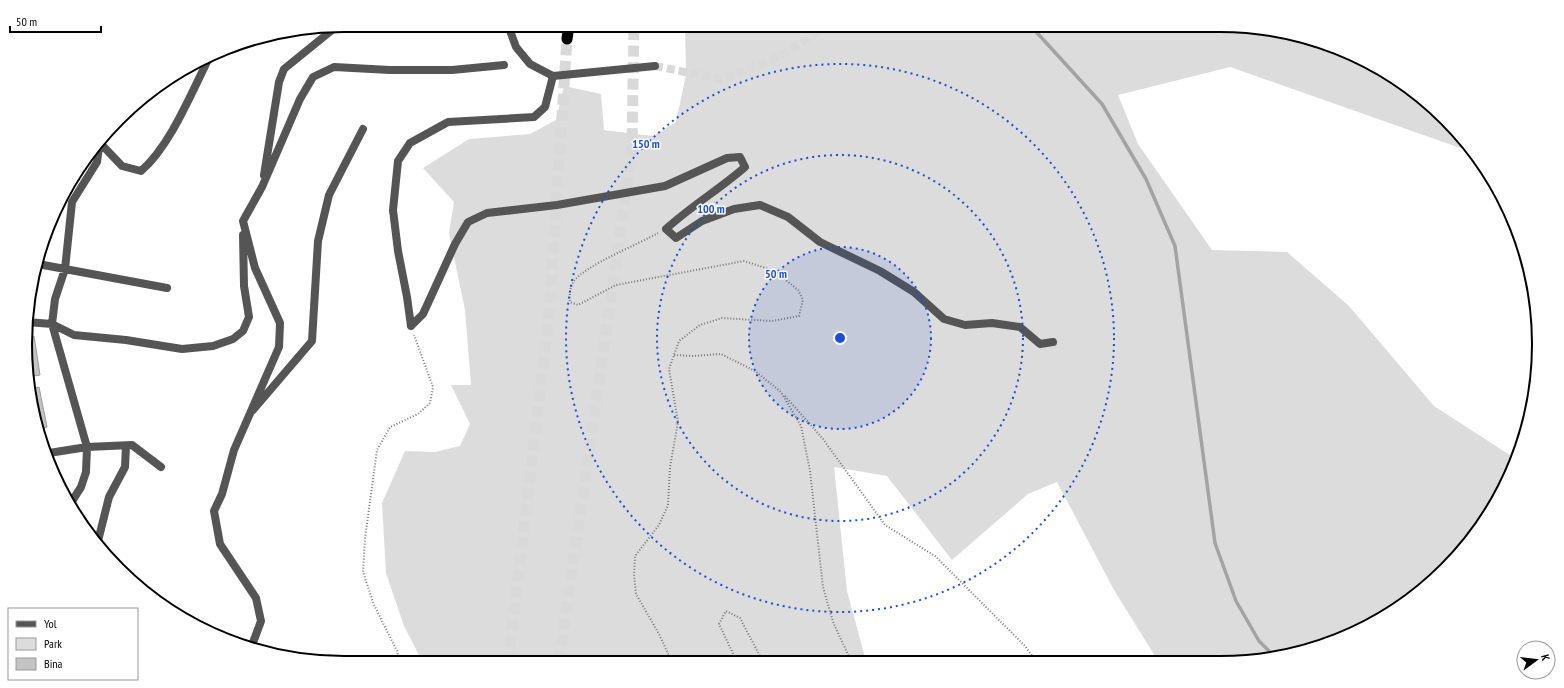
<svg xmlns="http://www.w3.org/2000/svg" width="1564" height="688" font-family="'PT Sans Narrow',sans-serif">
  <rect width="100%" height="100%" fill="#fff"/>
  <path fill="#dcdcdc" d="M685 25H1220L1323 42 1380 68 1430 104 1473 150 1478 157 1466 150 1230 67 1118 95 1138 144 1212 250 1287 252 1349 306 1434 406 1516 459 1485 521 1414 597 1342 639 1262 660 1158 661 1114 590 1057 482 1028 494 952 560 887 476 834 467 847 591 866 661 423 663 404 626 386 573 382 503 405 451 435 452 460 446 470 424 451 385H471L465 310 449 233 454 202 423 168 469 139 530 134 556 120 564 86 601 94 604 130 653 136 676 122 686 75Z"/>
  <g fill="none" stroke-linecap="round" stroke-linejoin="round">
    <path stroke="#a3a3a3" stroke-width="3.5" d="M1030 25 1102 104 1146 179 1175 246 1215 543 1236 601 1259 641 1275 657"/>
  </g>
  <path fill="#c4c4c4" stroke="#999" d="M34 336 40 375 28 377 26 337Z
    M39 387 47 427 40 428 31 406 29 389Z"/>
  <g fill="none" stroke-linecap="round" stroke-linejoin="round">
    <path stroke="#d9d9d9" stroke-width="8" stroke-dasharray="8 4" stroke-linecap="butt" d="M655 66 720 79 771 61 809 38 826 25"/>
    <path stroke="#d9d9d9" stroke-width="11" stroke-dasharray="11 5.5" stroke-linecap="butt" d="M559 662 632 150 634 25
      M508 663 549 315 567 39"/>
    <defs>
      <path id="trunk" d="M567 39 569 25"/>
    </defs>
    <use href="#trunk" stroke="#dbdbdb" stroke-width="12"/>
    <path stroke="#777" stroke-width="2" stroke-dasharray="1 2" stroke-linecap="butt" d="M658 233C639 244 586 265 574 281 570 288 569 294 570 302L578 305 616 285 744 261 775 271 798 290 803 300 799 316 772 321 722 318 700 325 679 341 669 369 678 422 670 467 668 505 659 525 635 556 634 575 636 594 659 634 672 662
      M674 355 693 356 721 354 755 371 781 392 801 426 810 471 823 587 833 622 851 661
      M785 396 823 439 885 525 935 556 1025 646 1036 661
      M737 662 719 624 726 611 740 618 763 662
      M400 663 397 651 374 605 363 572 365 538 377 450 390 427 418 414 430 403 433 387 414 335"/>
    <path stroke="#555" stroke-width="8" d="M101 144 122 166 141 171C171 145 192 91 210 56
      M264 175 279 82 284 69 337 26
      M38 264 167 288
      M27 322 52 324 74 335 126 340 182 349 213 346 233 339 243 331 249 317 244 286 243 235
      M411 326 423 314 455 244 468 222 487 213 557 205 665 186 727 158 740 157 745 167C720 189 691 206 666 229L676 238 702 221 734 209 760 205 788 217 820 242 880 271 914 292 944 319 965 325 992 323 1020 327 1040 344 1053 342
      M411 326 407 297 398 251 393 210 398 161 410 143 448 122 534 117 545 107 553 76
      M253 410 312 341 318 241 329 195 363 129
      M49 453 87 447 132 445 161 467
      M69 506 81 487 86 472 87 447 52 324 55 299 65 269 72 202 97 162 99 147
      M98 541 109 497 125 467 126 446
      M116 562 127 576
      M251 648 261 621 256 598 220 544 214 511 222 494 234 450 279 347 280 323 255 268 243 221 262 187 300 99 313 77 334 67 390 70H452L504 65"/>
    <path stroke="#555" stroke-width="8" d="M508 25 516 47 530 64 553 76 655 66"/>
    <use href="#trunk" stroke="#000" stroke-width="11"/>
  </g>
  <circle cx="840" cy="338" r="91" fill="#1d4ed8" fill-opacity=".12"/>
  <g fill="none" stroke="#1d4ed8" stroke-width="2" stroke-dasharray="2 4">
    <circle cx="840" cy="338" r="91"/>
    <circle cx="840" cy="338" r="183"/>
    <circle cx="840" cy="338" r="274"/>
  </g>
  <path d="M0 0H1564V688H0ZM344 32H1220A312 312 0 0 1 1532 344V344A312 312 0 0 1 1220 656H344A312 312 0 0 1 32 344V344A312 312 0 0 1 344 32Z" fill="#fff" fill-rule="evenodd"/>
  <path fill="none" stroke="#000" stroke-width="2" d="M344 32H1220A312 312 0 0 1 1532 344V344A312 312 0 0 1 1220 656H344A312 312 0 0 1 32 344V344A312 312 0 0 1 344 32Z"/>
  <circle cx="840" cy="338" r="6" fill="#1d4ed8" stroke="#fff" stroke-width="2"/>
  <g font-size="12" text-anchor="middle" font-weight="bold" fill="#1d4ed8" stroke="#fff" stroke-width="3" stroke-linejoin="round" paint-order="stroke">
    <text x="646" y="148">150 m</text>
    <text x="711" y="213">100 m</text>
    <text x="776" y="278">50 m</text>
  </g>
  <rect x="8" y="608" width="130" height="72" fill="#ffffff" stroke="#999999"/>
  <rect x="16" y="621" width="20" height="6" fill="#555555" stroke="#999999"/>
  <text x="44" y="628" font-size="12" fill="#000000">Yol</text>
  <rect x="16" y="638" width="20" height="12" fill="#dcdcdc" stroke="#999999"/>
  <text x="44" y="648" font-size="12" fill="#000000">Park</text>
  <rect x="16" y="658" width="20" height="12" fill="#c4c4c4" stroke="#999999"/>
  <text x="44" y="668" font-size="12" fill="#000000">Bina</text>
  <g transform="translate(1536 660) rotate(75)"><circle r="19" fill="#ffffff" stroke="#999999"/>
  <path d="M0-3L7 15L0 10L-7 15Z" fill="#000000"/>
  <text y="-6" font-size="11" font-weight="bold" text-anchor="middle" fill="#000000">K</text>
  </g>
  <path d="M10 26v6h91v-6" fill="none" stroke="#000000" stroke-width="2"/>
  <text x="16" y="26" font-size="12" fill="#000000" stroke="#ffffff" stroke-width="3" paint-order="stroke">50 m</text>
</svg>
